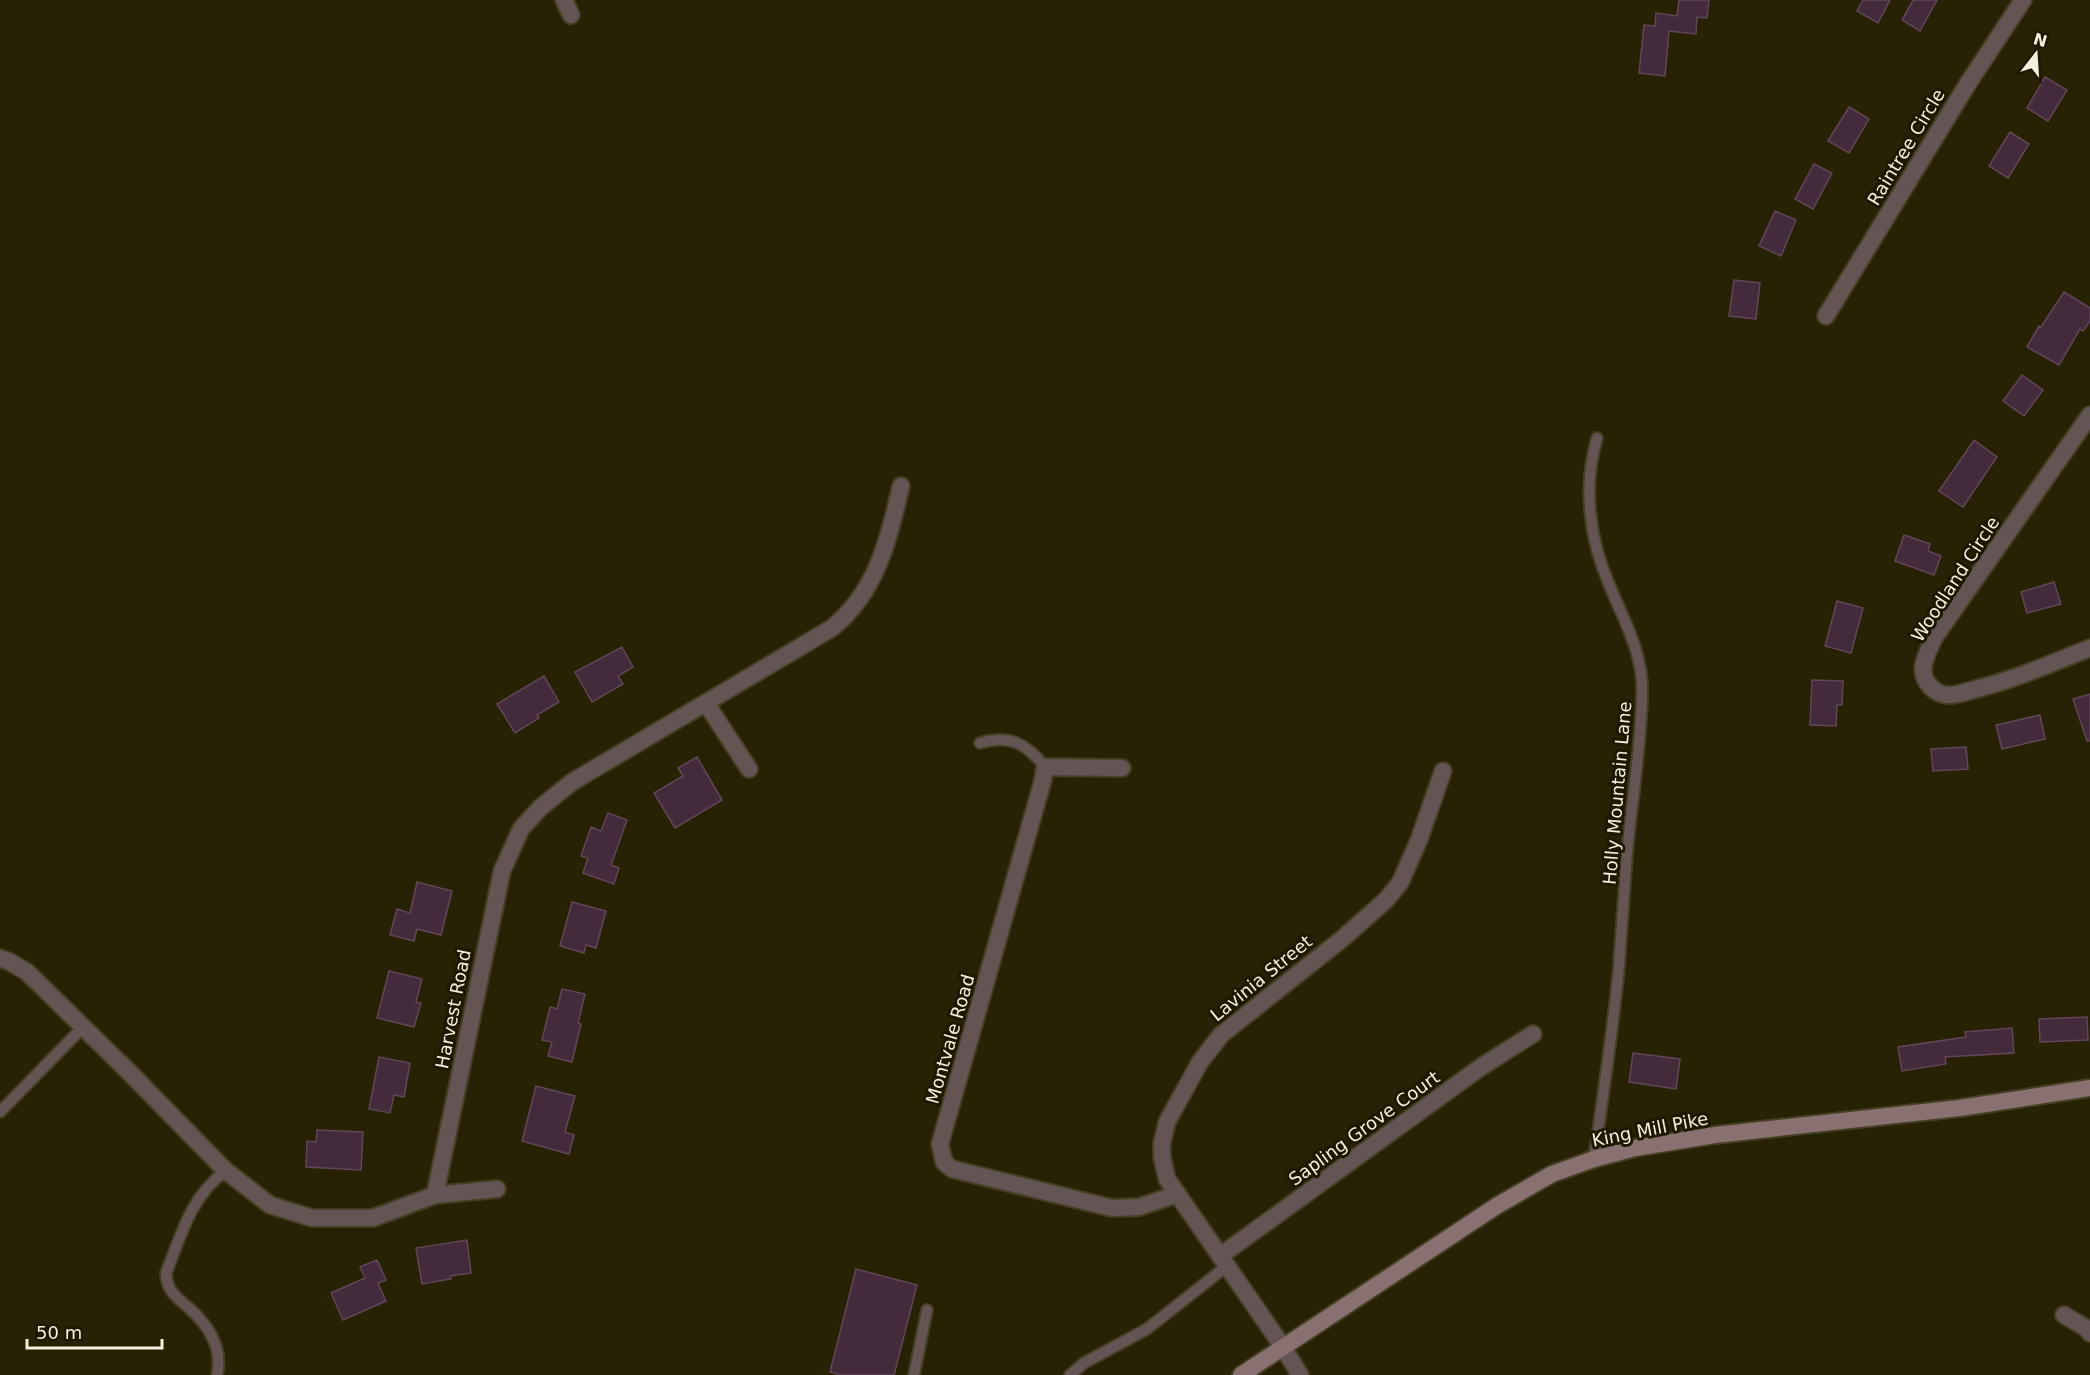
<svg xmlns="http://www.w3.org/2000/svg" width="2090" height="1375" font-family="'DejaVu Sans',sans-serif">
  <rect width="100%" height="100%" fill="#282205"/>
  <path fill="#442b3c" stroke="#614657" stroke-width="1.5" d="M1679 0H1709L1707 18 1697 17 1696 34 1669 31 1665 76 1639 73 1644 25 1655 26 1656 13 1677 16Z
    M1863 0H1890L1878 23 1857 11Z
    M1913 0H1937L1920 31 1902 20Z
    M2045 77 2067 90 2048 121 2027 108Z
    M1849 107 1869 119 1849 153 1828 141Z
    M2010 132 2029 144 2008 178 1989 166Z
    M1814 164 1832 173 1813 209 1795 199Z
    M1775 211 1796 220 1781 256 1759 246Z
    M1734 280 1760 283 1756 319 1729 316Z
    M2064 292 2090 308V321L2083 331 2080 329 2059 365 2027 347 2039 326 2041 327Z
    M2022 375 2043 390 2024 416 2003 401Z
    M1974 440 1997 457 1963 507 1939 491Z
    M1904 535 1930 544 1928 551 1941 556 1934 575 1895 561Z
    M2054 582 2061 604 2027 613 2021 592Z
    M1837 601 1863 608 1851 653 1825 646Z
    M622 647 633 667 618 676 623 684 592 702 575 672Z
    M544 676 559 702 537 715 539 718 515 733 497 704Z
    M1812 680 1843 681 1842 705H1837L1836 726 1810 725Z
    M2090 694V741H2087L2073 699Z
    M2040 715 2045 739 2002 749 1996 725Z
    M1966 747 1968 769 1933 771 1931 749Z
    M697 757 722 800 675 828 654 793 683 776 678 768Z
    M608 813 627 820 611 865 619 868 614 884 583 873 588 858 581 856 591 827 601 831Z
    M417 882 452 891 441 935 417 929 414 941 390 935 397 909 410 913Z
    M572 902 606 911 596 948 586 945 584 953 560 946Z
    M389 971 422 979 416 1002 421 1003 414 1027 377 1018Z
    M562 989 585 994 578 1023 581 1024 572 1062 548 1056 552 1042 542 1040 550 1007 557 1009Z
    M2087 1017 2088 1040 2040 1042 2039 1019Z
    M2012 1028 2014 1053 1945 1057 1946 1064 1902 1071 1898 1047 1966 1037 1965 1032Z
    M1633 1053 1680 1059 1676 1089 1629 1082Z
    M379 1057 410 1063 404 1097 394 1095 390 1113 369 1109Z
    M536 1086 575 1096 565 1132 574 1135 569 1154 522 1141Z
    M317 1130 363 1132 361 1170 306 1167 307 1141 316 1142Z
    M467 1240 471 1273 450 1276 451 1279 422 1284 416 1248Z
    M377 1260 386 1280 378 1283 386 1301 343 1320 331 1293 365 1278 360 1267Z
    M856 1269 917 1285 894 1375H842L830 1372Z"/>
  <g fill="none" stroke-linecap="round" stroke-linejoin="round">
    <defs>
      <path id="service" d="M980 743C1009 734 1026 743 1045 767
        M0 1112 84 1026
        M1594 1159C1603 1095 1613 1031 1619 966 1622 928 1624 891 1627 853 1632 801 1641 748 1642 695 1644 654 1624 621 1609 584 1589 538 1583 486 1597 438
        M217 1375C223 1348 208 1325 189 1308 176 1297 167 1291 166 1273 181 1236 191 1195 226 1171
        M914 1375 927 1310
        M1070 1375 1084 1363 1147 1329 1227 1266"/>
      <path id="minor" d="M564 0 571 15
        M1826 316 1967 85 2023 0
        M2090 415 1934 638C1930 647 1924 658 1923 668 1923 683 1935 695 1949 695 1958 695 1968 691 1976 689 2016 679 2052 663 2090 648
        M706 703 749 769
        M1122 768 1045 767 1043 780 940 1144 944 1162 952 1169 1112 1208 1139 1207 1178 1194
        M0 958 10 962 27 972 130 1073 226 1171 270 1205 312 1218H373L435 1195 502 871 521 829 540 808 572 782 832 628C877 591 888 541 901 486
        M435 1195 497 1189
        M1220 1256 1481 1067 1533 1034
        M2064 1315 2086 1328 2090 1333
        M1300 1375 1283 1347 1167 1179 1162 1157V1143L1167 1122 1200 1062 1221 1035 1342 939 1386 900 1400 883 1419 840 1443 771"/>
      <path id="secondary" d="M1241 1375 1498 1205 1552 1174 1594 1159 1635 1148 1715 1135 1960 1108 2090 1088"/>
    </defs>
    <use href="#service" stroke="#443f23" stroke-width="14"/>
    <use href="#minor" stroke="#443f23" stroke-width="20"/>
    <use href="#secondary" stroke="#443f23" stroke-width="20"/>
    <use href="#service" stroke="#645554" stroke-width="10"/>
    <use href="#minor" stroke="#645554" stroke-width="16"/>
    <use href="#secondary" stroke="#897171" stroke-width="16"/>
  </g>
  <g text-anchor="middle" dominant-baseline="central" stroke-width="6" stroke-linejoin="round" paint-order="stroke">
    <g font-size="18" fill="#f2efde" stroke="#1e1800">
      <text transform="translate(1906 147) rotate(-59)">Raintree Circle</text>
      <text transform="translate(1955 579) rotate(-57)">Woodland Circle</text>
      <text transform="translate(1617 793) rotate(-85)">Holly Mountain Lane</text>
      <text transform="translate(1261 978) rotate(-39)">Lavinia Street</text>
      <text transform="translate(453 1009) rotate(-79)">Harvest Road</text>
      <text transform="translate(950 1039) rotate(-74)">Montvale Road</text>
      <text transform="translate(1364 1128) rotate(-36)">Sapling Grove Court</text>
      <text transform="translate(1650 1129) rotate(-11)">King Mill Pike</text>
    </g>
  </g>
  <g transform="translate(2036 54) rotate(17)" stroke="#1e1800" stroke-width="4.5" paint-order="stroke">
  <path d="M0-4.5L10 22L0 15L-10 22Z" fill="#f2efde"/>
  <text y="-9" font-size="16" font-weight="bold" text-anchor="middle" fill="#f2efde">N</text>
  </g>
  <path d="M27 1339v9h135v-9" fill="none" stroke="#f2efde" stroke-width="3"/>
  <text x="36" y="1339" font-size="18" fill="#f2efde" stroke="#1e1800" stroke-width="4.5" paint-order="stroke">50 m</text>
</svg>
